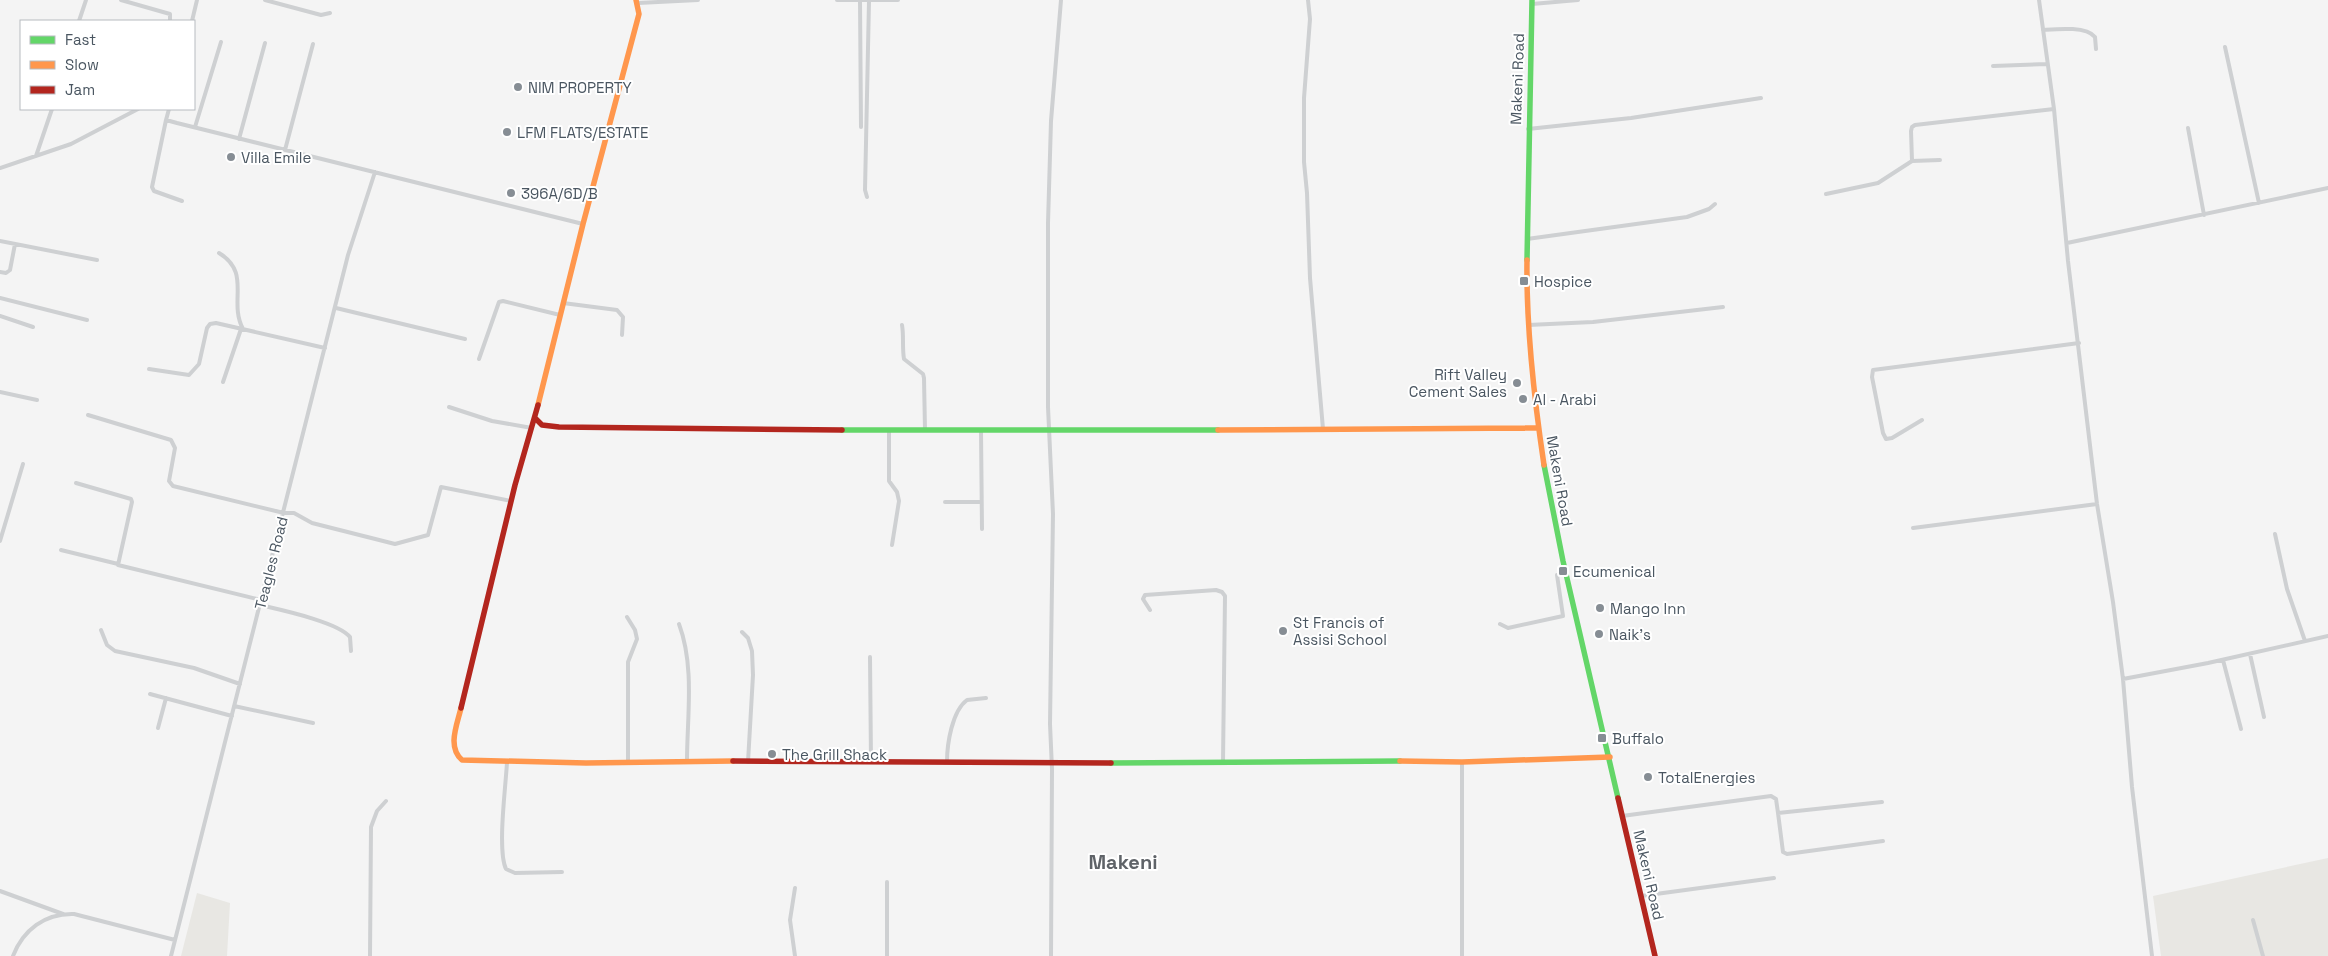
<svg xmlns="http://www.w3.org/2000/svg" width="2328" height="956" font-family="'Space Grotesk',sans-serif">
  <rect width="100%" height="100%" fill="#f4f4f4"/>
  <path fill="#e8e7e3" d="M2328 858V956H2161L2153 896Z
    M197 893 230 903 227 956H181Z"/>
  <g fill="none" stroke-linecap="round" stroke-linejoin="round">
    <path stroke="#ced0d2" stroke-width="4" d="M121 0 170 14V21
      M265 0 321 15 330 13
      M837 0H898
      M1308 0 1310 19 1304 98V162L1307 193 1310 278 1323 429
      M2039 0 2054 109 2068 261 2097 504 2113 602 2123 679 2132 787 2152 956
      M860 1 861 127
      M638 3 698 0
      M1532 4 1578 0
      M79 21 86 0
      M192 21 197 0
      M2043 30C2057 29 2086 26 2095 37L2096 49
      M2225 47 2259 203
      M1993 66 2047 64
      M169 109 166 120 177 123 583 224
      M166 120 152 187 154 191 182 201
      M195 127 221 42
      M2188 128 2204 215
      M1528 129 1631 118 1761 98
      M239 139 265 43
      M285 150 313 44
      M36 156 52 109
      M1912 161 1911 131 1912 127 1915 125 2054 109
      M0 168 71 144 138 109
      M1826 194 1878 183 1912 161 1940 160
      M867 197 865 190 869 1
      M1527 239 1687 217 1709 209 1715 204
      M0 241 97 260
      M2067 243 2328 188
      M219 253C252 273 228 301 243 329
      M0 272 6 273 10 270 15 244
      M0 298 87 320
      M563 303 617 310 623 317 622 335
      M336 308 465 339
      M0 316 33 327
      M902 325C904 336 902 347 904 359L923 374 924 378 925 430
      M1528 325 1593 322 1723 307
      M479 359 499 302 503 301 560 315
      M149 369 189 375 199 364 207 328 210 324 216 323 325 348
      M223 382 241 329
      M0 392 37 400
      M449 407 492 421 532 428
      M88 415 171 440 175 448 169 481 173 486 284 513H294L312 523 395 544 428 535 441 487 511 501
      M1922 420 1892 438 1886 439 1883 433 1872 377 1873 370 2079 343
      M889 430V481L897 492 899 501 892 545
      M981 431 982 529
      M76 483 131 499 132 502 118 565 261 600
      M945 502H981
      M1913 528 2097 504
      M2275 534 2287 589 2305 641
      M0 541 23 464
      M61 550 118 564
      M260 605C281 610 338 622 350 637L351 651
      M1150 610 1143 599 1145 595 1216 590 1222 592 1225 596 1223 762
      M627 617 635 630 637 639 628 662V762
      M679 624C695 667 687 717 687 761
      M1500 624 1508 628 1563 616 1557 575 1566 574
      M101 630 107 645 115 651 194 668 240 684
      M742 632 748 638 752 651 753 675 748 762
      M2250 654 2264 717
      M870 657 871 762
      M2223 660 2241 729
      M2123 679 2208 663 2328 636
      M150 694 232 716
      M234 706 313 723
      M158 728 166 698
      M507 762C506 785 497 850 506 869L515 873 562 872
      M947 762C947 744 952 711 967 700L986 698
      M1778 813 1783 852 1787 854 1883 841
      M1622 816 1771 796 1776 799 1778 813 1882 802
      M795 888 790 920 795 956
      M0 891 63 914
      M1641 896 1774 878
      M2253 920 2263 956
      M13 956C23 930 45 913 74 914L175 940
      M171 956 348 255 375 172
      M370 956 371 827 377 811 386 801
      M887 956V882
      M1051 956 1052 769 1050 724 1053 514 1048 407V223L1051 121 1061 0
      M1462 956V762"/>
    <path stroke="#63d668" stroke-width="5.5" d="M1527 260 1532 0
      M842 430H1218
      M1544 465 1563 561 1618 798
      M1111 763 1400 761"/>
    <path stroke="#ff974d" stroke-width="5.5" d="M1527 260C1526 329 1534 398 1544 465
      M538 405 583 224 639 14 636 0
      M1218 430 1538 428
      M461 708C457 725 447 747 462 760L586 763 733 761
      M1400 761 1462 762 1610 757"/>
    <path stroke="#b3261e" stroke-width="5.5" d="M535 418 542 425 559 427 842 430
      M461 708 515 485 538 405
      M733 761 1111 763
      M1618 798 1655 956"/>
  </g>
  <g fill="#868d94" stroke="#fff" stroke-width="2">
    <circle cx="518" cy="87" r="5"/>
    <circle cx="507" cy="132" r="5"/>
    <circle cx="231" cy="157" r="5"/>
    <circle cx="511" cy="193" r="5"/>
    <rect x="1519" y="276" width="10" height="10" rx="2.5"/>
    <circle cx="1517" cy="383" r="5"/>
    <circle cx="1523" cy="399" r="5"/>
    <rect x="1558" y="566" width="10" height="10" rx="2.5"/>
    <circle cx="1600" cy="608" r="5"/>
    <circle cx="1283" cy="631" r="5"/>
    <circle cx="1599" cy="634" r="5"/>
    <rect x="1597" y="733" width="10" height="10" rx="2.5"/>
    <circle cx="772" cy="754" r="5"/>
    <circle cx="1648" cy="777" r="5"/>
  </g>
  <g text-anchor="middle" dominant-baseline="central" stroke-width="4" stroke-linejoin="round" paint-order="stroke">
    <g font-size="15" fill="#4a5661" stroke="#fff">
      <text transform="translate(1517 79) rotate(-88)">Makeni Road</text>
      <text transform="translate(1560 481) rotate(80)">Makeni Road</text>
      <text transform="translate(271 563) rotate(-76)">Teagles Road</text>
      <text transform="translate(1649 875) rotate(77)">Makeni Road</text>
    </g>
    <g font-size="15" fill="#4a5661" stroke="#fff" text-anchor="start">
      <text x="528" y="87">NIM PROPERTY</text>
      <text x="517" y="132">LFM FLATS/ESTATE</text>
      <text x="241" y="157">Villa Emile</text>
      <text x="521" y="193">396A/6D/B</text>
      <text x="1534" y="281">Hospice</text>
      <text x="1507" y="374" text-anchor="end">Rift Valley<tspan x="1507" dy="17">Cement Sales</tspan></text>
      <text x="1533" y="399">Al - Arabi</text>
      <text x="1573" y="571">Ecumenical</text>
      <text x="1610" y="608">Mango Inn</text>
      <text x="1293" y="622">St Francis of<tspan x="1293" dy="17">Assisi School</tspan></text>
      <text x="1609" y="634">Naik's</text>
      <text x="1612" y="738">Buffalo</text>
      <text x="782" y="754">The Grill Shack</text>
      <text x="1658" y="777">TotalEnergies</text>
    </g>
    <g font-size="20" font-weight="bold" fill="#5f6368" stroke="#fff">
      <text x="1123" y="862">Makeni</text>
    </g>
  </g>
  <rect x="20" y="20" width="175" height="90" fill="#ffffff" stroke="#b7bbc0"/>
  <rect x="30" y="36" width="25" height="8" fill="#63d668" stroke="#b7bbc0"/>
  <text x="65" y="45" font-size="15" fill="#4a5661">Fast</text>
  <rect x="30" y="61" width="25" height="8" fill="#ff974d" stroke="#b7bbc0"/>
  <text x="65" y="70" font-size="15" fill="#4a5661">Slow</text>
  <rect x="30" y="86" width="25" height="8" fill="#b3261e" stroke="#b7bbc0"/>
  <text x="65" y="95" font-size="15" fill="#4a5661">Jam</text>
</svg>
